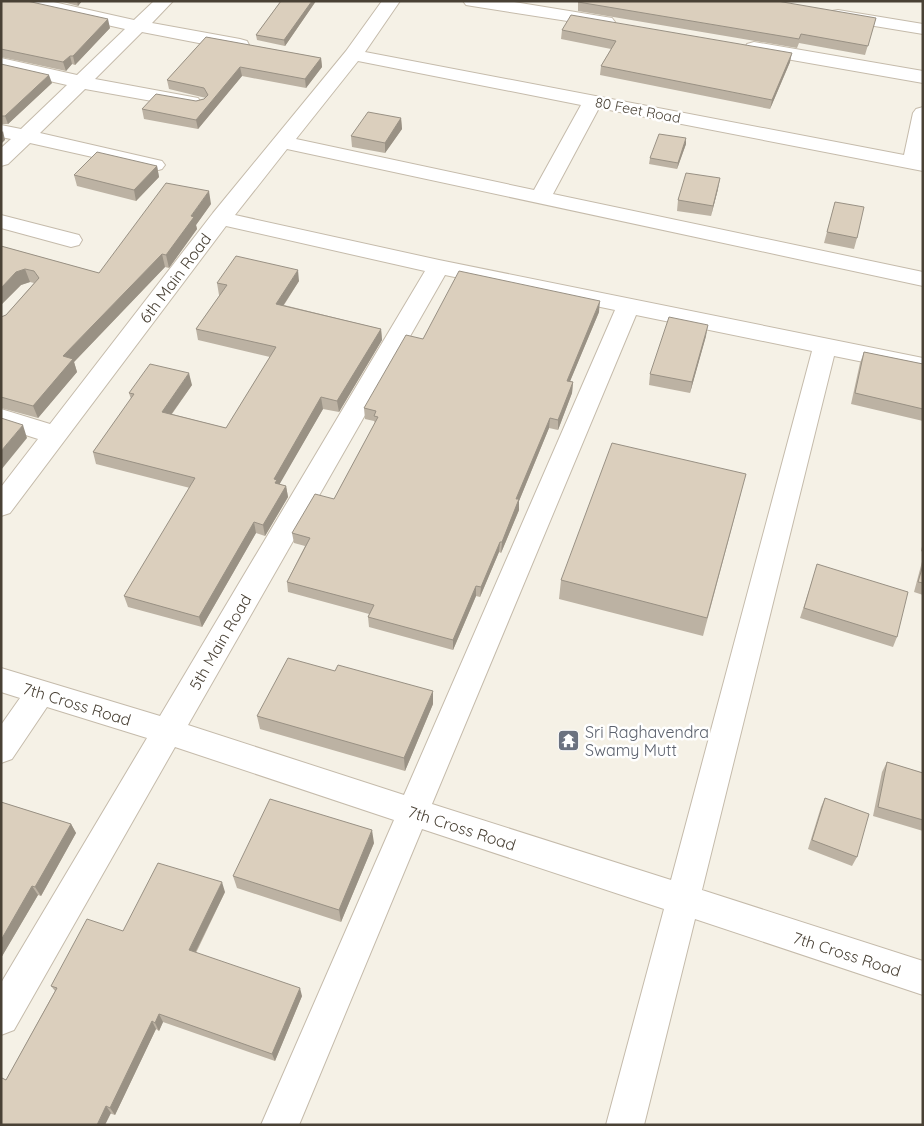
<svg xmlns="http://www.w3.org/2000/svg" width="924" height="1126" font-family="Quicksand,sans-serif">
  <rect width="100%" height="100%" fill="#f5f1e6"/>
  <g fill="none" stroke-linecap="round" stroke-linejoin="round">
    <defs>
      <path id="minor" d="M15 1H49L134 20 154 1H173L152 23 240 39 247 41 249 45 247 49 240 51 142 32 95 79 198 98 201 102 198 106 191 108 85 89 40 133 162 161 165 165 162 169 155 171 30 143 8 164 1 166V148L11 139 1 137V125L21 129 67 85 1 70V58L77 75 125 29 18 5Z
        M382 1H400L365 52 904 155 913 113 916 109 923 107V171L599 108 553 194 923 272V286L287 149 235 215 439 260 923 358V374L834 356 702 890 923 961V995L695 919 644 1125H606L664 909 422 829 299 1125H261L394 820 175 747 14 1030 1 1035V983L147 738 47 707 12 759 1 763V725L20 698 1 692V668L160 716 425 271 226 226 10 513 1 516V487L38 439 1 427V409L50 424 213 213 346 51ZM358 61 581 105 534 190 296 139ZM445 275 615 310 404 795 188 725ZM636 315 812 351 671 880 432 804Z
        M463 1H508L606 17 612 18 615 22 612 26 606 27 472 6 466 5Z
        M838 10 923 24V34L832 19 829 15 832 11Z
        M754 42 923 71V83L747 52 745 48 747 44Z
        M1 215 79 235 82 240 79 245 71 247 1 228Z"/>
    </defs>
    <use href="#minor" stroke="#c5bbab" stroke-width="2"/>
    <use href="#minor" fill="#fff" fill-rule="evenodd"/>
  </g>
  <path fill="#bcb2a3" d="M1 1 110 28 75 65 72 64 66 71 1 57Z
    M59 1H82L78 6Z
    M281 1H316L285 46 257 40 256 35Z
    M578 2 876 18 865 55 799 43 797 48 578 11Z
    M562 30 790 62 770 109 600 75 601 66 611 49 561 39Z
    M206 37 321 58 322 67 306 88 242 76 198 129 144 119 142 109 196 101 204 99 206 98 169 89 167 80Z
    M1 64 52 83 8 124H1Z
    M401 118 402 129 385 153 352 147 351 136Z
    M686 144 677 169 649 164 650 158Z
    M157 166 159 177 136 201 77 186 74 175Z
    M718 189 711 216 677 211 678 200Z
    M835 202 857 238 854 249 824 243Z
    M211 204 196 225 197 229 169 268 165 267 74 362 77 372 38 418 1 408V317L6 315 34 283 30 282 21 285 1 305V246L99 273Z
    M299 281 284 305 381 329 382 340 339 412 323 409 279 484 286 486 288 497 265 536 256 533 202 627 128 607 124 596 190 488 96 464 93 452 131 399 129 393 192 385 172 414 226 428 270 357 198 340 196 329 220 295H219L217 283Z
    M599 312 570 381 573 382 572 393 558 430 549 428 519 501V510L501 553 499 552 480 597 476 596 453 650 369 627 368 617 369 614 288 592 287 582 305 546 294 543 292 533 334 499 375 423 374 421 365 419 364 408 423 339Z
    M706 336 690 393 649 385 650 374Z
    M864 352 923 364V421L851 404 860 363Z
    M741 493 703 636 559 599 561 580Z
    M923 542V552L921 551Z
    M923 558V595L914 592Z
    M814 575 897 637 893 647 800 618Z
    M433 704 405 771 260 729 257 716Z
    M887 762 923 773V831L873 816 882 772Z
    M825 798 857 857 852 866 808 849 821 807Z
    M1 802 71 824 76 833 41 896 38 895 1 958Z
    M374 843 341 922 237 888 233 876Z
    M225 892 196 953 302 996 275 1061 163 1022 159 1031 156 1029 115 1115 6 1080 55 991 51 986 123 931Z"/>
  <path fill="#999184" d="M77 1H82L78 6Z
    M312 1H316L285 46 284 40Z
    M108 19 110 28 75 65 73 56Z
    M792 53 790 62 770 109 772 100Z
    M70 56 72 64 66 71 63 62Z
    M321 58 322 67 306 88 305 79Z
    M240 67 242 76 198 129 196 120Z
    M49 75 52 83 8 124 5 116Z
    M401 118 402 129 385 153V143Z
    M3 131 5 140 1 144V133Z
    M686 138V144L677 169 678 163Z
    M157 166 159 177 136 201 134 190Z
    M720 178 718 189 711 216 713 206Z
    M209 191 211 204 196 225 197 229 169 268 166 255 191 216Z
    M162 254 165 267 74 362 77 372 38 418 33 406 63 356Z
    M25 269 30 282 21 285 1 305V288L16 272Z
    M298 270 299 281 277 315 276 304Z
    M600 301 599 312 566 391 567 381Z
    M708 325 706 336 690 393 692 382Z
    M381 329 382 340 339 412 337 401Z
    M189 373 192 385 165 423 162 412Z
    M573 382 572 393 558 430V420Z
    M321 397 323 409 278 487 277 495 274 479Z
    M550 418 549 428 519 501V510L501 553 502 542 516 499Z
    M23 425 27 438 1 470V451Z
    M286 486 288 497 265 536 263 525Z
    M254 522 256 533 202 627 199 617Z
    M500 542 499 552 480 597 481 587Z
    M476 586V596L453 650V640Z
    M433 691V704L405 771 404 758Z
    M71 824 76 833 41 896 35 887Z
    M372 830 374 843 341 922 339 910Z
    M222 882 225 892 192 959 189 950Z
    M32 886 38 895 1 958V940Z
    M300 988 302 996 275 1061 272 1054Z
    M159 1014 163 1022 159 1031 155 1023Z
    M152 1021 156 1029 115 1115 110 1108Z
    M106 1106 111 1113 105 1125H97Z"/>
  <path fill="#dbcfbd" stroke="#999184" d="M1 1H27L108 19 73 56H70L63 62 1 49Z
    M281 1H312L284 40 256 35Z
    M579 1H777L876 18 868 46 801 34 799 39 578 2Z
    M571 15 792 53 772 100 601 66 616 41 562 30Z
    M206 37 321 58 305 79 240 67 196 120 142 109 156 94 196 101 204 99 208 95 204 88 167 80Z
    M1 64 49 75 5 116H1Z
    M368 112 401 118 385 143 351 136Z
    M659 134 686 138 678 163 650 158Z
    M97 152 157 166 134 190 74 175Z
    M686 173 720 178 713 206 678 200Z
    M166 183 209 191 191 216 194 217 166 255 162 254 63 356 73 359 33 406 1 397V317L6 315 39 278 34 271 25 269 16 272 1 288V246L99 273Z
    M835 202 864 207 857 238 827 232Z
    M236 256 298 270 276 304 381 329 337 401 321 397 274 479 277 480 275 483 286 486 263 525 254 522 199 617 124 596 195 478 93 452 134 394 129 393 150 364 189 373 162 412 226 428 276 347 196 329 227 285 217 283Z
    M459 271 600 301 567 381 573 382 558 420 550 418 516 499H519L502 542H500L481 587 476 586 453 640 368 617 374 605 287 582 310 538 292 533 315 494 334 499 378 417 374 416 376 411 364 408 406 335 423 339Z
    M669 317 708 325 692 382 650 374Z
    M864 352 923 364V409L855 393Z
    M1 418 23 425 1 451Z
    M612 443 746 474 707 618 561 580Z
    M817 564 908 592 897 637 804 608Z
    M923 565V583L918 582Z
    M288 658 335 671 338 665 433 691 404 758 257 716Z
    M887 762 923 773V820L878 807Z
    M825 798 869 814 857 857 812 840Z
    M270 799 372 830 339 910 233 876Z
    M1 802 71 824 35 887 32 886 1 940Z
    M158 863 222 882 189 950 300 988 272 1054 159 1014 155 1023 152 1021 110 1108 106 1106 97 1125H1V1079L2 1078 6 1080 57 988 51 986 87 919 123 931Z"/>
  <defs>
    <symbol id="temple-square" viewBox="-11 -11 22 22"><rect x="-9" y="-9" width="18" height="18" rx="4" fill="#6b7280" stroke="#fff"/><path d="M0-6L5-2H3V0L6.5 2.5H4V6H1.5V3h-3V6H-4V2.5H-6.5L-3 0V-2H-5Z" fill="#fff"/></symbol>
  </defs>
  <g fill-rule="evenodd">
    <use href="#temple-square" x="556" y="728" width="25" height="25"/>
  </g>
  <g text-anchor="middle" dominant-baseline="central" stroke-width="5" stroke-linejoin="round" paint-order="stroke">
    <g font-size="14" fill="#494135" stroke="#fff">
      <text transform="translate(638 110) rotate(11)">80 Feet Road</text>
    </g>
    <g font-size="16" fill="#494135" stroke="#fff">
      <text transform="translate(175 278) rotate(-53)">6th Main Road</text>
      <text transform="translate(220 642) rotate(-60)">5th Main Road</text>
      <text transform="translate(77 704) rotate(17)">7th Cross Road</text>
      <text transform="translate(462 828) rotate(18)">7th Cross Road</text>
      <text transform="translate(847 954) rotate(18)">7th Cross Road</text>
    </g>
    <g font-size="16" fill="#5b616d" stroke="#fff" text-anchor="start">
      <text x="585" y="732">Sri Raghavendra<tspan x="585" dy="18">Swamy Mutt</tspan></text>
    </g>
  </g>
  <rect width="924" height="1126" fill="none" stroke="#494135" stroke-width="5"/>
</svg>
